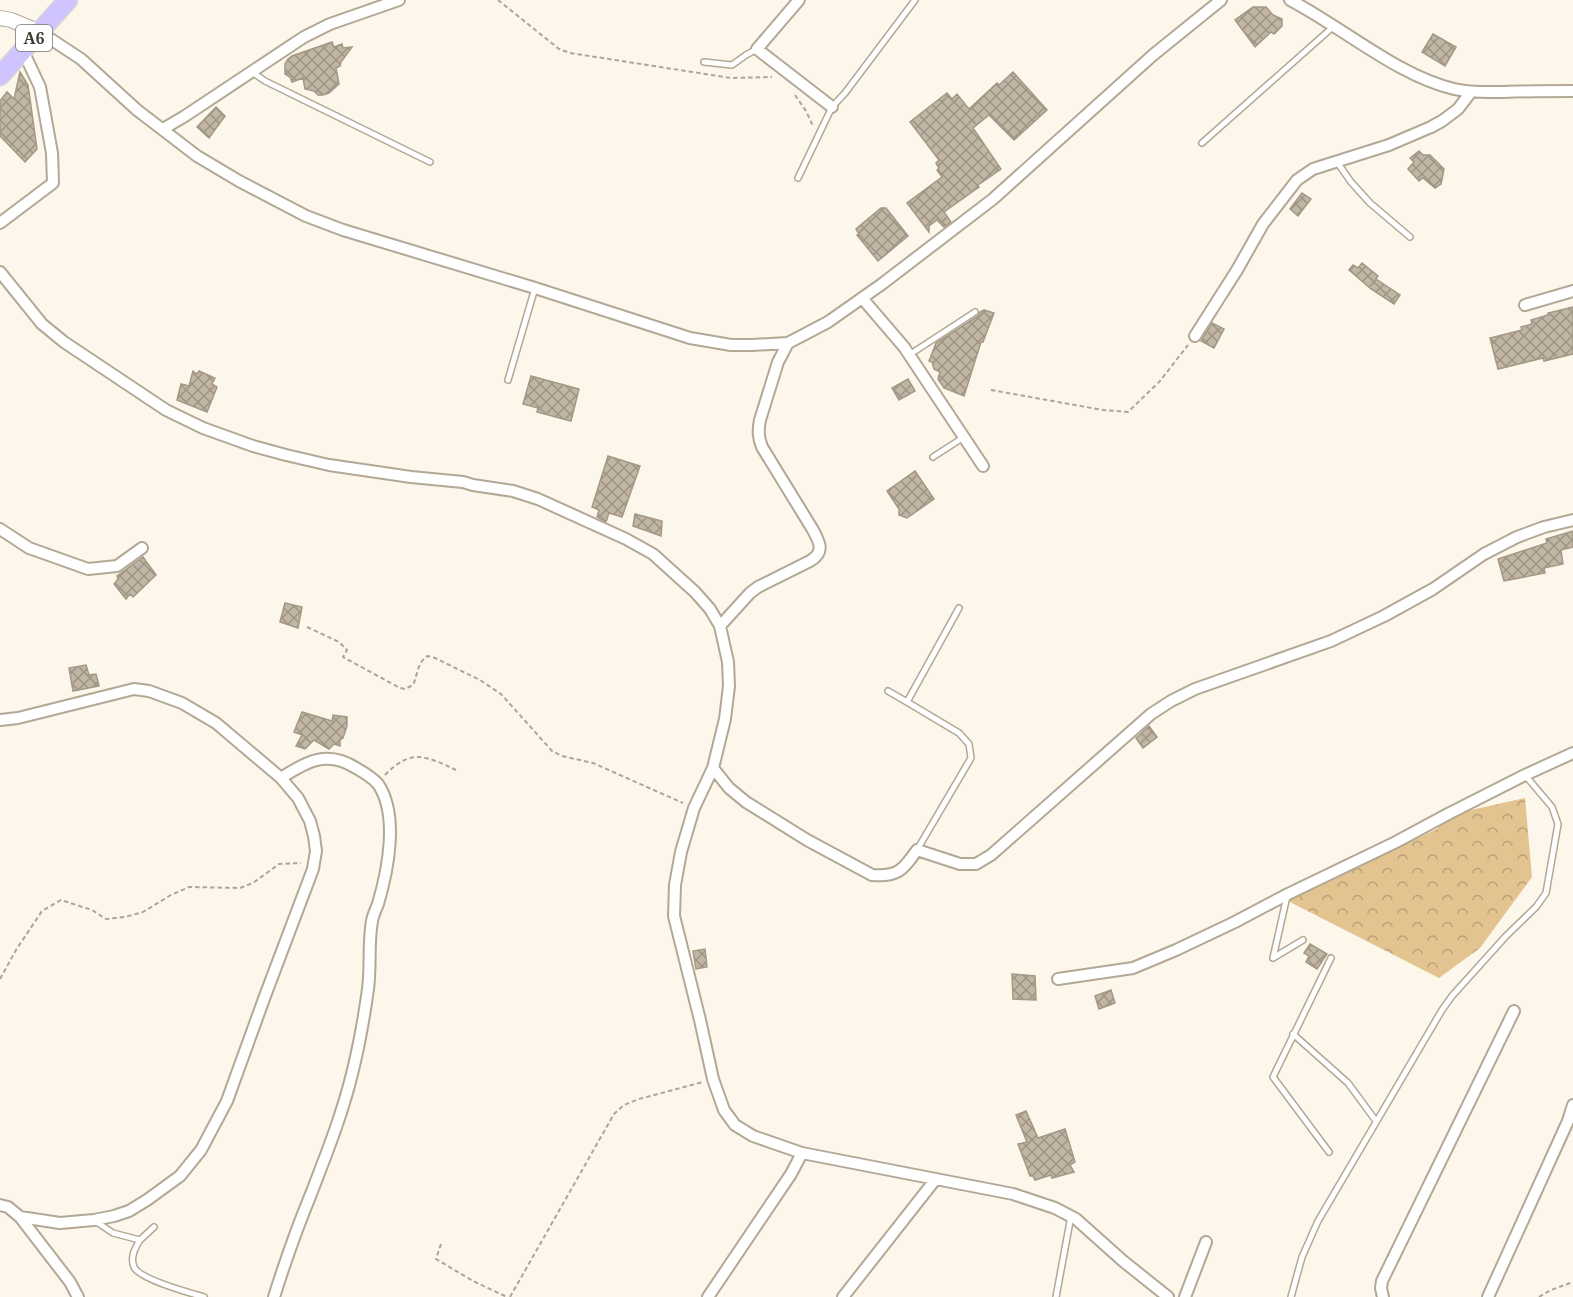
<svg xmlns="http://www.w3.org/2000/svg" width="1573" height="1297" font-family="'Noto Serif',serif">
  <defs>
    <pattern id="forest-crowns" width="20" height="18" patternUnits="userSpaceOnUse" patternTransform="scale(1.5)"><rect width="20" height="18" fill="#e3c490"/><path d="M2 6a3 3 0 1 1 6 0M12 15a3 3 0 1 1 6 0" fill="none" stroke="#b9a076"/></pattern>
    <pattern id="building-cross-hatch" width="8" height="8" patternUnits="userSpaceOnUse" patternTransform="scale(1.5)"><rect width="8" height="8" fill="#c1b5a3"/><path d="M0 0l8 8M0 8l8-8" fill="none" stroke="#9e9485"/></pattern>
  </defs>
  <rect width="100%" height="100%" fill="#fdf6ea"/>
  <path fill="url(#forest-crowns)" d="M1525 798 1532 877 1480 948 1439 978 1286 900 1437 829 1444 816Z"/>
  <path fill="url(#building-cross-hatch)" stroke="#a39886" stroke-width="1.5" d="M1253 7H1266L1273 15 1282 19V26L1274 34 1271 32 1255 47 1235 20Z
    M1433 34 1456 47 1445 66 1422 52Z
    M332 42 334 47 342 44 343 48 352 47 341 62 340 66 336 68 339 84 329 93 323 95H318L314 91 305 89 303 78 292 82 290 77 285 74V64L288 59 292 56Z
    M20 72 28 85 37 149 25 162 0 136V101L7 92 14 99Z
    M1013 72 1047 110 1014 140 989 115 973 128 1001 169 978 185 979 187 944 212 951 222 944 227 937 220 929 226V232L907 203 942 177 937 170 939 168 936 163 939 160 910 122 947 93 952 99 957 94 969 109 997 83 999 85Z
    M216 107 225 116 209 138 197 127Z
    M1419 151 1423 155H1430L1444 169 1441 184 1435 188 1423 178 1419 181 1408 169 1414 162 1410 158Z
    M1302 193 1311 199 1298 216 1290 209Z
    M881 208H886L908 236 878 261 857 235 859 234 856 229Z
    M1362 263 1378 276 1376 279 1400 295 1394 304 1371 289 1349 270 1353 265 1358 268Z
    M1573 307V354L1544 361 1543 358 1498 369 1490 338 1522 330 1521 327 1532 324 1531 320 1548 315V313Z
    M984 310 994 313 983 342H981L964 396 944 388 938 379 940 372 934 369 932 362 929 361 936 343 978 316 980 312Z
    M1212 323 1224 329 1214 348 1201 341Z
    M193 371 197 374 199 371 215 378 212 384 217 387 207 412 177 400 181 384 189 386Z
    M531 376 579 389 571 421 537 412 538 408 523 404Z
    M908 379 915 391 899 400 892 388Z
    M608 456 640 466 622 517 609 513 606 522 597 517 599 510 592 507Z
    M915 471 934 499 907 518 899 515V509L887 491Z
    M635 514 662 521 661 536 633 526Z
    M1573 531V547L1561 550 1563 564 1544 568 1545 573 1504 581 1498 559 1547 543 1546 539Z
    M143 557 156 575 133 597 130 594 126 599 114 584 118 579 117 576Z
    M285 603 302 607 298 628 280 622Z
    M86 665 89 675 96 674 99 686 73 691 69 668Z
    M302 712 332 721 333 715 347 717V726L343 738 340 740V746L334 744 329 749 314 740 305 749 296 746 302 735 294 732Z
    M1149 726 1157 737 1143 748 1136 738Z
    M1310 944 1327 954 1317 969 1306 962 1309 956 1304 953Z
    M705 949 707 967 696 969 693 951Z
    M1012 974 1035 976 1036 1000 1013 999Z
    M1111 990 1115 1003 1099 1009 1095 996Z
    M1026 1111 1038 1138 1065 1129 1075 1162 1070 1165 1074 1172 1052 1178 1051 1175 1035 1180 1033 1176H1030L1018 1144 1027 1142 1016 1115Z"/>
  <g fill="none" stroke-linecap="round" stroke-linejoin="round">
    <defs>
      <path id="service" d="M704 62 732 65 746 55 757 49
        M252 72 265 81 430 162
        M1202 143 1334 26
        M1337 162 1351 182 1370 203 1410 237
        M798 178 832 107 845 93 915 0
        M909 355 975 312
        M508 380 535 288
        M933 457 964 437
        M888 691 907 702
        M917 850 971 758 969 744 959 733 907 702 959 608
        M1287 896 1273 958 1303 940
        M1293 1034 1348 1083 1376 1121
        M1329 1152 1273 1077 1331 958
        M95 1221 113 1233 140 1240 154 1227
        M140 1240C135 1248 130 1257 134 1267 139 1279 190 1293 204 1297
        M1056 1297 1071 1216
        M1291 1297 1302 1257 1318 1221 1442 1010 1452 996 1506 936 1536 907 1546 893 1558 824 1552 807 1525 775"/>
      <path id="minor" d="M799 0 757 49 832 107
        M1290 0C1342 27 1398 76 1454 89 1471 93 1488 92 1504 92 1527 91 1550 91 1573 91
        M40 32 81 59 137 110 197 156 239 181 306 216 343 230 535 288 690 338 731 345H752L788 343 828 322 882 284 993 199 1153 55 1221 0
        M163 129 185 116 304 37 330 24 399 0
        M0 223 53 183 52 153 40 87 23 51
        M0 272 42 324 64 342 166 410 203 428 253 446 286 455 329 465 411 477 463 482 473 485 513 491 538 499 626 539 653 554 695 592 710 609 720 626 728 662 729 686 725 719 713 768 694 808 681 852 675 885 674 916 700 1020 713 1079 724 1110 735 1125 753 1136 802 1153 1013 1194 1055 1208 1076 1219 1123 1261 1168 1297
        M862 298 904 347 983 466
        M1525 305 1573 291
        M1195 336 1237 270 1263 224 1297 180 1313 169 1389 145 1431 127 1442 121 1458 109 1471 92
        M0 529 29 548 88 569 117 566 142 548
        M720 626 750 593 758 587 810 561C825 552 820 543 813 530L762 447C758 437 758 430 760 420L778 362 788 343
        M0 720 18 718 134 689 149 691 182 703 216 723 281 778 298 798 310 821 314 836 316 851 313 869 265 996 227 1101 201 1150 180 1176 147 1200 129 1211 114 1216 94 1220 60 1223 20 1217 8 1207 0 1205
        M713 768 729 788 746 802 807 840 872 875C898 877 903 870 917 850L960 864H976L991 855 1151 714 1171 701 1195 689 1331 641 1384 616 1433 589 1484 554 1517 537 1544 527 1573 520
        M1058 979 1133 968 1176 950 1235 922 1288 894 1396 842 1448 814 1525 775 1573 753
        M20 1217 70 1282 78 1297
        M274 1297C285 1262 297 1228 311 1194 326 1155 342 1115 352 1074 359 1046 364 1018 368 989 371 967 368 943 372 921 373 915 376 909 378 904 388 870 399 815 378 784 373 778 363 772 356 768 327 750 307 761 281 778
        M708 1297 791 1174 802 1153
        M843 1297 935 1180
        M1185 1297 1206 1242
        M1383 1297 1381 1288 1382 1281 1514 1011
        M1488 1297 1568 1121 1573 1105"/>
      <path id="tertiary" d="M0 18 11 20 40 32"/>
      <path id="trunk" d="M0 76 68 0"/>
    </defs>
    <use href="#service" stroke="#b3a896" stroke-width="8"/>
    <use href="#minor" stroke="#b3a896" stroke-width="14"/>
    <use href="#tertiary" stroke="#b3a896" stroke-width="16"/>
    <use href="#trunk" stroke="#d8d7d6" stroke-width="21"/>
    <path stroke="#aba69b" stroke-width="2" stroke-dasharray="4.5 3" stroke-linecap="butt" d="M498 0 559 49 570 53 731 78 772 77
      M795 95 806 111 813 126
      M991 390 1103 410 1128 412 1160 381 1188 345
      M307 627 339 642 347 650 343 657 400 688 405 689 413 685C418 674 417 662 428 656L435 658 480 680 501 694 552 751 562 756 593 763 683 803
      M385 775C411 748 426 756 456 770
      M0 979 16 950 42 911 61 900 92 910 106 919 125 917 143 912 171 895 189 887 240 888 253 883 279 864 301 863
      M441 1244 436 1259 473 1281 507 1297
      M510 1297 614 1114 624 1105 639 1099 703 1082
      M1539 1297 1551 1290 1573 1282"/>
    <use href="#service" stroke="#fff" stroke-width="5"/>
    <use href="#minor" stroke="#fff" stroke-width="10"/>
    <use href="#tertiary" stroke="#fff" stroke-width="14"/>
    <use href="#trunk" stroke="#d0c4fe" stroke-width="18"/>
  </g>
  <g text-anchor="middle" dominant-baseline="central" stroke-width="4.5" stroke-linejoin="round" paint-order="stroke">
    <rect fill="#fff" stroke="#77746f" stroke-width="1.5" x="16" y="25" width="36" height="26" rx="4.5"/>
    <g font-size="16" font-weight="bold" fill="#3d3931">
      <text x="34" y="38">A6</text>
    </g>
  </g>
</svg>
